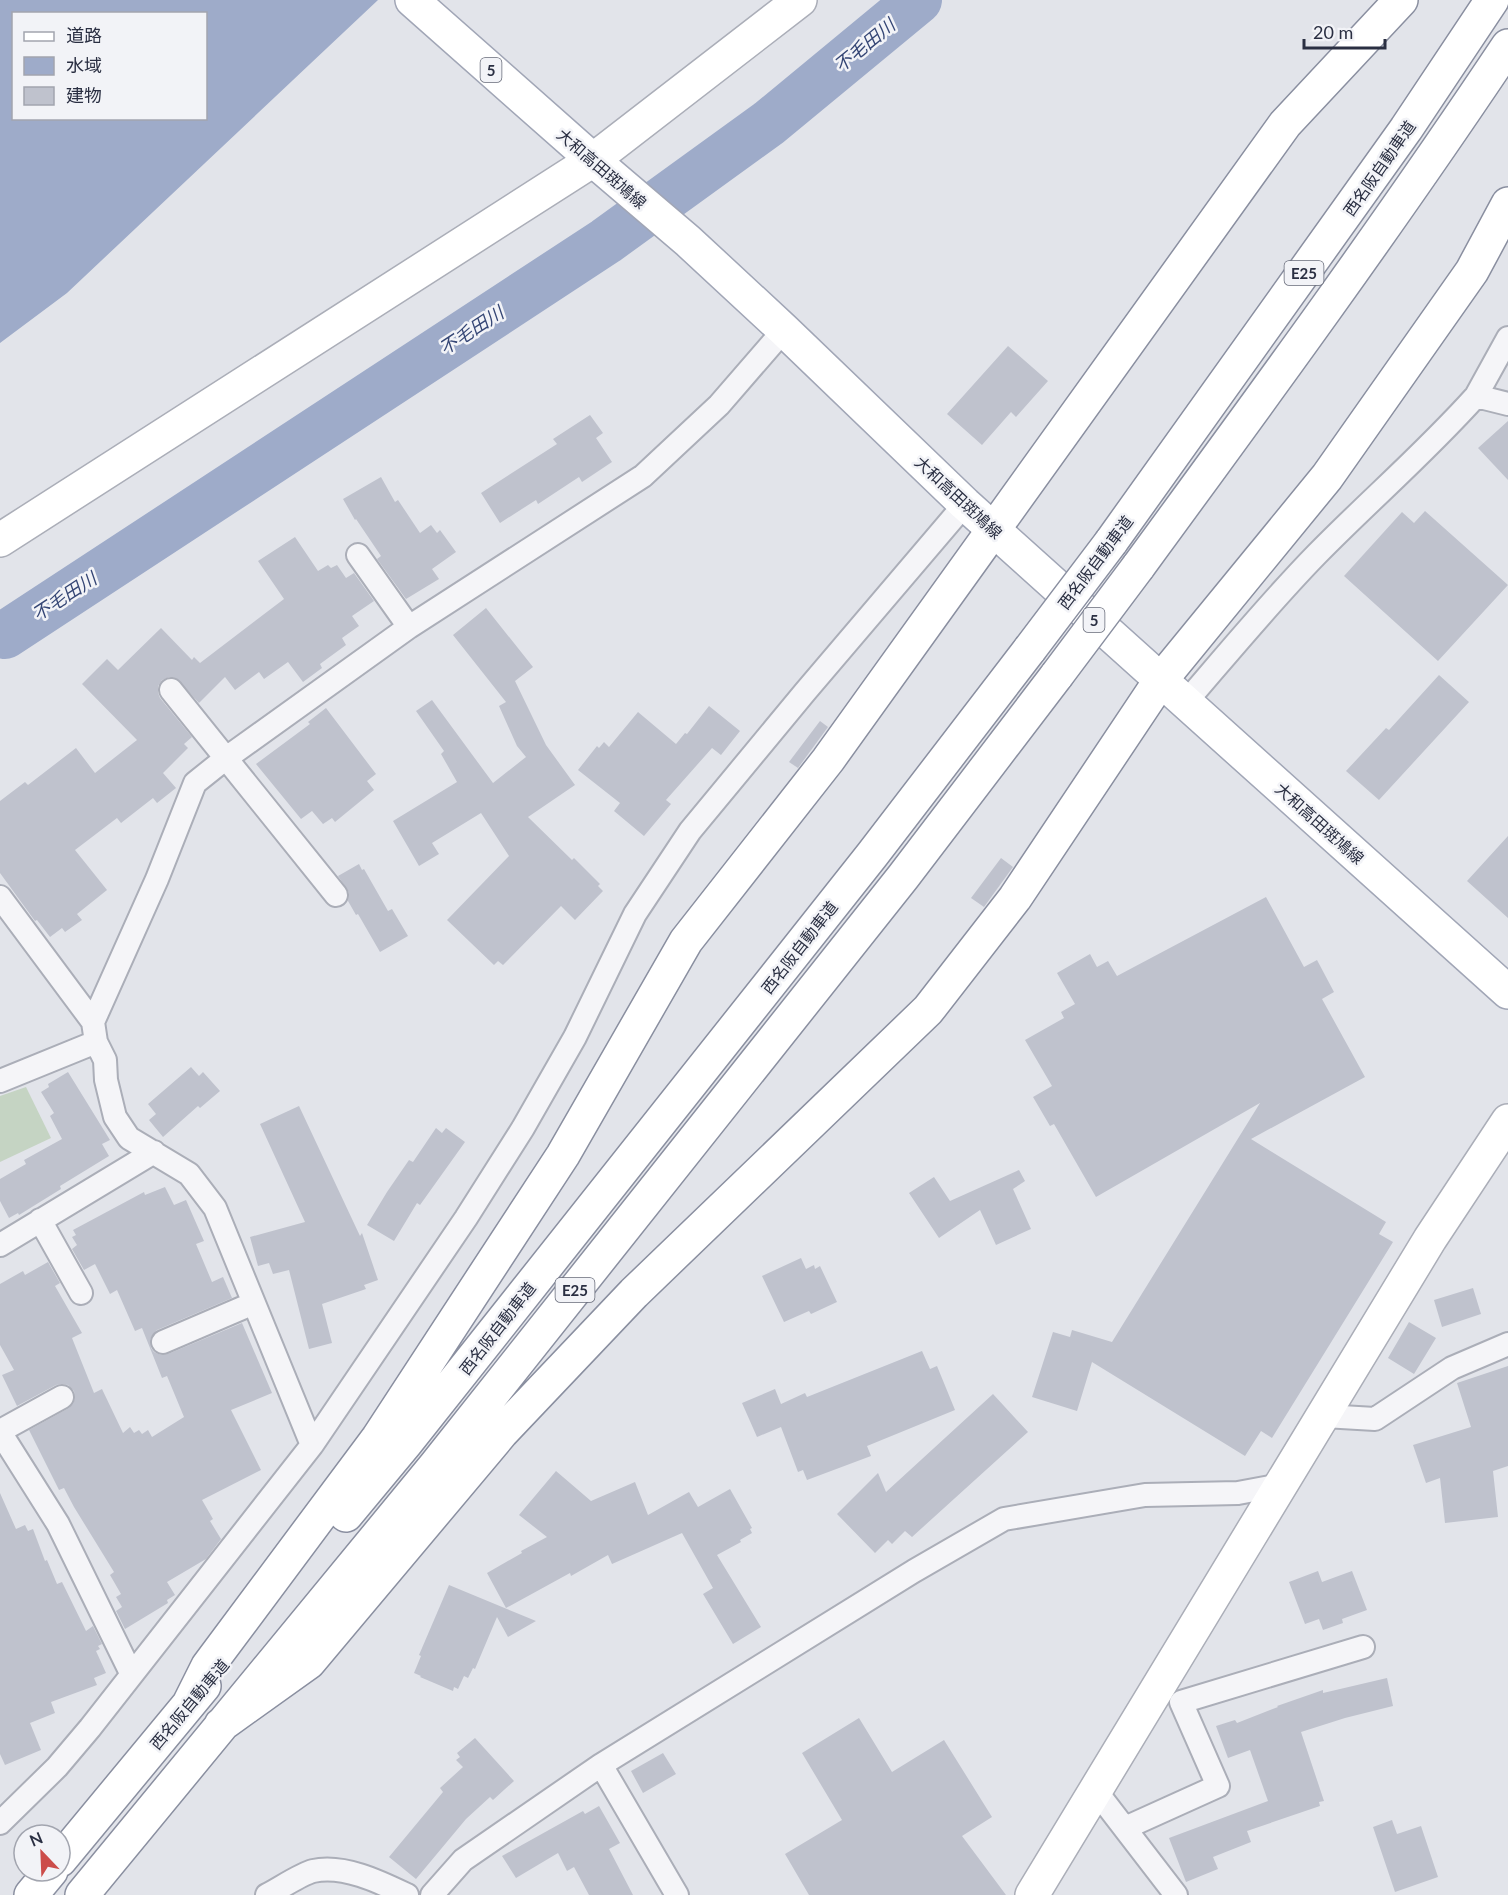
<svg xmlns="http://www.w3.org/2000/svg" width="1508" height="1895" font-family="Lato,'Noto Sans JP',sans-serif">
  <rect width="100%" height="100%" fill="#e2e4ea"/>
  <path fill="#c5d4c3" d="M26 1087 51 1138 0 1162V1096Z"/>
  <path fill="#9eabc9" fill-rule="evenodd" d="M0 0H378L67 293 0 343ZM14 14H206V118H14Z"/>
  <g fill="none" stroke-linecap="round" stroke-linejoin="round">
    <path stroke="#9eabc9" stroke-width="48" d="M5 635 606 241 769 123 918 0"/>
  </g>
  <path fill="#bfc2cd" d="M1008 346 1048 381 1016 417 1011 412 982 445 947 414Z
    M590 415 603 433 596 438 612 462 582 482 579 477 538 504 536 500 500 523 481 493 557 444 553 439Z
    M1508 421V480L1478 448Z
    M381 477 395 502 398 500 420 533 431 525 437 533 440 530 456 552 432 569 439 579 406 599 377 559 381 556 356 519 355 520 343 499Z
    M1425 511 1508 585 1438 661 1344 576 1402 512 1414 523Z
    M295 537 318 571 328 565 331 568 337 565 346 578 354 573 374 601 352 616 359 626 342 638 346 645 320 664 322 668 303 682 288 662 264 679 259 672 235 690 225 677 199 703 176 678 170 677 162 680 158 686V693L160 698 192 737 184 744 188 748 163 773 176 788 157 803 153 798 121 823 117 818 75 850 107 890 77 914 82 920 65 932 62 928 50 937 37 920 35 921 0 873V801L25 782 28 785 76 748 95 773 137 740 82 684 107 659 118 670 161 628 192 660 194 657 200 663 284 599 258 561Z
    M486 608 533 667 515 681 546 745 575 785 528 817 572 860 574 858 600 884 598 886 603 891 575 920 561 906 503 965 498 961 494 965 447 920 509 856 481 813 432 843 439 854 419 866 393 821 457 782 441 754 444 751 416 711 432 700 493 783 526 757 517 746 499 706 506 702 453 635Z
    M1439 675 1469 702 1379 800 1346 771 1386 728 1389 730Z
    M709 706 740 731 721 755 712 748 666 800 671 804 644 836 614 811 620 803 578 770 597 746 599 748 604 742 609 747 638 712 676 744 685 733 687 734Z
    M326 708 376 774 367 781 374 790 335 822 332 818 323 824 312 811 301 819 256 764 310 724 308 722Z
    M820 721 828 727 798 768 789 762Z
    M1508 836V918L1467 881Z
    M1001 858 1013 867 984 907 971 898Z
    M359 864 362 870 364 869 388 911 392 909 408 936 380 952 358 914 356 915 348 901 349 892 338 876Z
    M1266 897 1304 967 1317 960 1334 992 1322 999 1365 1077 1251 1139 1386 1222 1379 1234 1393 1242 1272 1438 1261 1431 1245 1456 1092 1362 1077 1411 1032 1397 1053 1332 1070 1337 1072 1330 1112 1342 1260 1103 1096 1197 1054 1124 1050 1126 1033 1097 1052 1086 1025 1040 1064 1018 1061 1012 1075 1004 1057 973 1090 954 1097 967 1108 961 1117 976Z
    M191 1067 199 1076 203 1072 220 1091 200 1108 198 1106 163 1137 149 1120 156 1114 148 1104Z
    M68 1072 110 1140 102 1144 109 1156 60 1186 61 1189 19 1215 18 1213 9 1218 0 1201V1179L26 1164 24 1160 62 1139 50 1116 54 1113 41 1092 49 1087 48 1084Z
    M299 1106 360 1236 362 1233 378 1280 364 1285 366 1289 322 1304 332 1343 309 1349 289 1270 273 1274 269 1263 258 1266 250 1237 305 1222 260 1124Z
    M436 1128 442 1133 446 1128 465 1142 420 1205 417 1203 394 1241 367 1225 387 1192 409 1160 413 1162Z
    M1019 1170 1025 1181 1013 1189 1031 1229 996 1245 980 1210 939 1238 909 1193 934 1177 950 1201Z
    M165 1187 174 1205 186 1200 204 1241 196 1244 212 1282 223 1277 232 1298 157 1330 153 1334 150 1340 151 1348 154 1352 161 1355 168 1354 242 1323 272 1393 231 1410 261 1470 202 1500 213 1519 210 1521 221 1539 206 1559 167 1582 175 1595 167 1600 168 1603 125 1629 116 1611 122 1607 116 1597 121 1594 110 1575 114 1572 74 1507 64 1488 59 1490 29 1430 69 1408 73 1404 75 1398 74 1391 68 1385 62 1384 56 1385 17 1406 2 1375 14 1370 0 1345V1284L23 1271 25 1275 48 1262 60 1283 55 1286 82 1333 72 1338 94 1393 102 1389 123 1433 130 1427 134 1433 139 1430 142 1434 148 1430 152 1437 184 1417 167 1376 162 1378 142 1328 135 1331 117 1290 110 1294 95 1264 84 1270 72 1249 77 1245 72 1237 76 1235 73 1230 144 1192 145 1195Z
    M801 1258 806 1269 814 1265 815 1269 820 1266 837 1302 811 1314 809 1311 784 1322 762 1276Z
    M1473 1288 1481 1314 1442 1327 1434 1300Z
    M1409 1322 1436 1338 1414 1374 1388 1358Z
    M922 1351 930 1369 937 1366 955 1410 867 1446 871 1456 807 1480 803 1470 798 1472 781 1427 757 1437 742 1403 775 1389 781 1404 805 1393 807 1397Z
    M1508 1366V1466L1493 1471 1498 1517 1445 1523 1440 1478 1426 1483 1413 1445 1471 1427 1457 1383Z
    M993 1394 1028 1432 912 1537 905 1531 892 1544 888 1540 875 1553 837 1514 878 1473 886 1492Z
    M556 1471 591 1501 635 1482 648 1515 689 1492 698 1507 730 1489 752 1528 750 1529 752 1533 740 1540 741 1542 717 1555 761 1627 733 1644 703 1594 713 1588 682 1533 612 1564 608 1555 571 1576 570 1573 506 1608 487 1573 522 1553 521 1551 547 1537 519 1515Z
    M0 1493 16 1529 25 1525 28 1531 33 1529 45 1561 47 1560 57 1584 62 1582 86 1631 93 1626 102 1644 98 1646 100 1649 96 1651 106 1673 94 1678 97 1685 51 1702 55 1713 30 1723 41 1750 5 1765 0 1754Z
    M1318 1571 1322 1582 1352 1571 1367 1610 1342 1619 1343 1623 1323 1630 1319 1619 1305 1624 1289 1582Z
    M449 1585 536 1621 508 1637 497 1617 475 1669 473 1668 468 1678 464 1676 458 1689 454 1687 453 1691 420 1677 421 1676 414 1673 421 1656 419 1655Z
    M1387 1678 1393 1706 1345 1718 1301 1732 1324 1801 1319 1802 1320 1806 1247 1831 1251 1842 1213 1857 1218 1869 1186 1882 1169 1838 1268 1801 1250 1750 1228 1758 1216 1726 1235 1720 1237 1723 1278 1707 1277 1706 1323 1690V1693Z
    M859 1718 892 1772 944 1740 992 1817 962 1836 1006 1895H809L785 1854 842 1820 802 1753Z
    M475 1738 514 1781 493 1800 490 1797 466 1819 416 1879 389 1857 443 1792 440 1788 463 1767 456 1760 460 1757 457 1753Z
    M663 1753 676 1774 643 1793 631 1771Z
    M599 1806 620 1843 609 1849 633 1895H589L574 1867 567 1871 558 1853 516 1878 502 1856 583 1811 585 1814Z
    M1392 1820 1397 1834 1421 1826 1438 1877 1395 1892 1373 1827Z"/>
  <g fill="none" stroke-linecap="round" stroke-linejoin="round">
    <defs>
      <path id="street" d="M1476 396 1508 338
        M358 555 409 627
        M171 690 336 895
        M1186 702C1229 652 1271 601 1317 554 1369 501 1426 452 1476 396L1508 404
        M0 897 93 1022 96 1042 105 1060 106 1080 115 1117 129 1138 189 1174 215 1208 312 1445
        M93 1022 157 879 195 783 225 759 409 627 643 476 719 405 784 330
        M0 1081 96 1042
        M40 1220 81 1293
        M0 1245 154 1152
        M163 1342 254 1303
        M1324 1416 1375 1419 1452 1368 1508 1344
        M0 1431 62 1397
        M0 1432 58 1524 131 1673
        M601 1765 677 1895
        M1096 1791 1176 1895
        M0 1823 57 1767 90 1728 312 1445 466 1218 523 1128 575 1037 635 914 690 831 805 692 965 504
        M1125 1828 1218 1786 1181 1702 1363 1647
        M267 1895C279 1889 301 1874 313 1871 343 1864 380 1882 407 1895
        M432 1895 463 1860 601 1765 914 1571 1004 1519 1145 1495 1238 1493 1281 1485"/>
      <path id="secondary" d="M0 540 593 160 800 0
        M1032 1895 1430 1239 1508 1121"/>
      <path id="primary" d="M412 0 593 160 688 241 784 330 965 504 1508 992"/>
      <path id="highway" d="M1111 542 1406 129 1492 0
        M1138 567C1264 395 1390 223 1508 46
        M346 1515 405 1444 872 855 1030 649
        M190 1702 208 1666 378 1438 563 1155 686 941 828 760 1285 124 1401 0
        M221 1725 309 1662 502 1432 634 1293 928 1010 1015 898 1160 681 1327 477 1472 271 1508 204
        M60 1860 204 1686
        M31 1895 51 1871
        M82 1895 435 1466 903 877 1057 675"/>
    </defs>
    <use href="#street" stroke="#abaeb8" stroke-width="26"/>
    <use href="#secondary" stroke="#abaeb8" stroke-width="36"/>
    <use href="#primary" stroke="#a1a6b6" stroke-width="36"/>
    <use href="#highway" stroke="#8a8fa0" stroke-width="36"/>
    <use href="#street" stroke="#f5f5f8" stroke-width="22"/>
    <use href="#secondary" stroke="#fff" stroke-width="33"/>
    <use href="#primary" stroke="#fff" stroke-width="33"/>
    <use href="#highway" stroke="#fff" stroke-width="33"/>
    <defs>
      <path id="highway-bridge" d="M1030 649 1111 542
        M1057 675 1138 567"/>
    </defs>
    <use href="#highway-bridge" stroke="#8a8fa0" stroke-width="36" stroke-linecap="butt"/>
    <use href="#highway-bridge" stroke="#fff" stroke-width="33"/>
  </g>
  <g text-anchor="middle" dominant-baseline="central" stroke-width="5" stroke-linejoin="round" paint-order="stroke">
    <g fill="#f2f3f7" stroke="#666a78" stroke-width="1.5">
      <rect x="480.5" y="58" width="21" height="24" rx="4.5"/>
      <rect x="1284.5" y="261" width="39" height="24" rx="4.5"/>
      <rect x="1083.5" y="608" width="21" height="24" rx="4.5"/>
      <rect x="555.5" y="1278" width="39" height="24" rx="4.5"/>
    </g>
    <g font-size="15" font-weight="bold" fill="#2a2f42">
      <text x="491" y="70">5</text>
      <text x="1304" y="273">E25</text>
      <text x="1094" y="620">5</text>
      <text x="575" y="1290">E25</text>
    </g>
    <g font-size="16" fill="#2a2f42" stroke="#f2f3f7">
      <text transform="translate(602 168) rotate(41)">大和高田斑鳩線</text>
      <text transform="translate(1379 168) rotate(-55)">西名阪自動車道</text>
      <text transform="translate(959 497) rotate(43)">大和高田斑鳩線</text>
      <text transform="translate(1095 562) rotate(-53)">西名阪自動車道</text>
      <text transform="translate(1320 823) rotate(42)">大和高田斑鳩線</text>
      <text transform="translate(799 947) rotate(-52)">西名阪自動車道</text>
      <text transform="translate(497 1328) rotate(-52)">西名阪自動車道</text>
      <text transform="translate(189 1704) rotate(-50)">西名阪自動車道</text>
    </g>
    <g font-size="18" font-style="italic" fill="#354675" stroke="#f2f3f7">
      <text transform="translate(864 45) rotate(-39)">不毛田川</text>
      <text transform="translate(471 330) rotate(-33)">不毛田川</text>
      <text transform="translate(64 596) rotate(-33)">不毛田川</text>
    </g>
  </g>
  <rect x="12" y="12" width="195" height="108" fill="#f2f3f7" stroke="#a2a5af" stroke-width="1.5"/>
  <rect x="24" y="32" width="30" height="9" fill="#ffffff" stroke="#a2a5af" stroke-width="1.5"/>
  <text x="66" y="42" font-size="18" fill="#2a2f42">道路</text>
  <rect x="24" y="57" width="30" height="18" fill="#9eabc9" stroke="#a2a5af" stroke-width="1.5"/>
  <text x="66" y="72" font-size="18" fill="#2a2f42">水域</text>
  <rect x="24" y="87" width="30" height="18" fill="#bfc2cd" stroke="#a2a5af" stroke-width="1.5"/>
  <text x="66" y="102" font-size="18" fill="#2a2f42">建物</text>
  <g transform="translate(42 1853) rotate(337)"><circle r="28" fill="#f2f3f7" stroke="#a2a5af" stroke-width="1.5"/>
  <path d="M0-4.5L10 22L0 15L-10 22Z" fill="#cc4d4a"/>
  <text y="-9" font-size="16" font-weight="bold" text-anchor="middle" fill="#2a2f42">N</text>
  </g>
  <path d="M1304 39v9h81v-9" fill="none" stroke="#2a2f42" stroke-width="3"/>
  <text x="1313" y="39" font-size="18" fill="#2a2f42" stroke="#f2f3f7" stroke-width="4.5" paint-order="stroke">20 m</text>
</svg>
